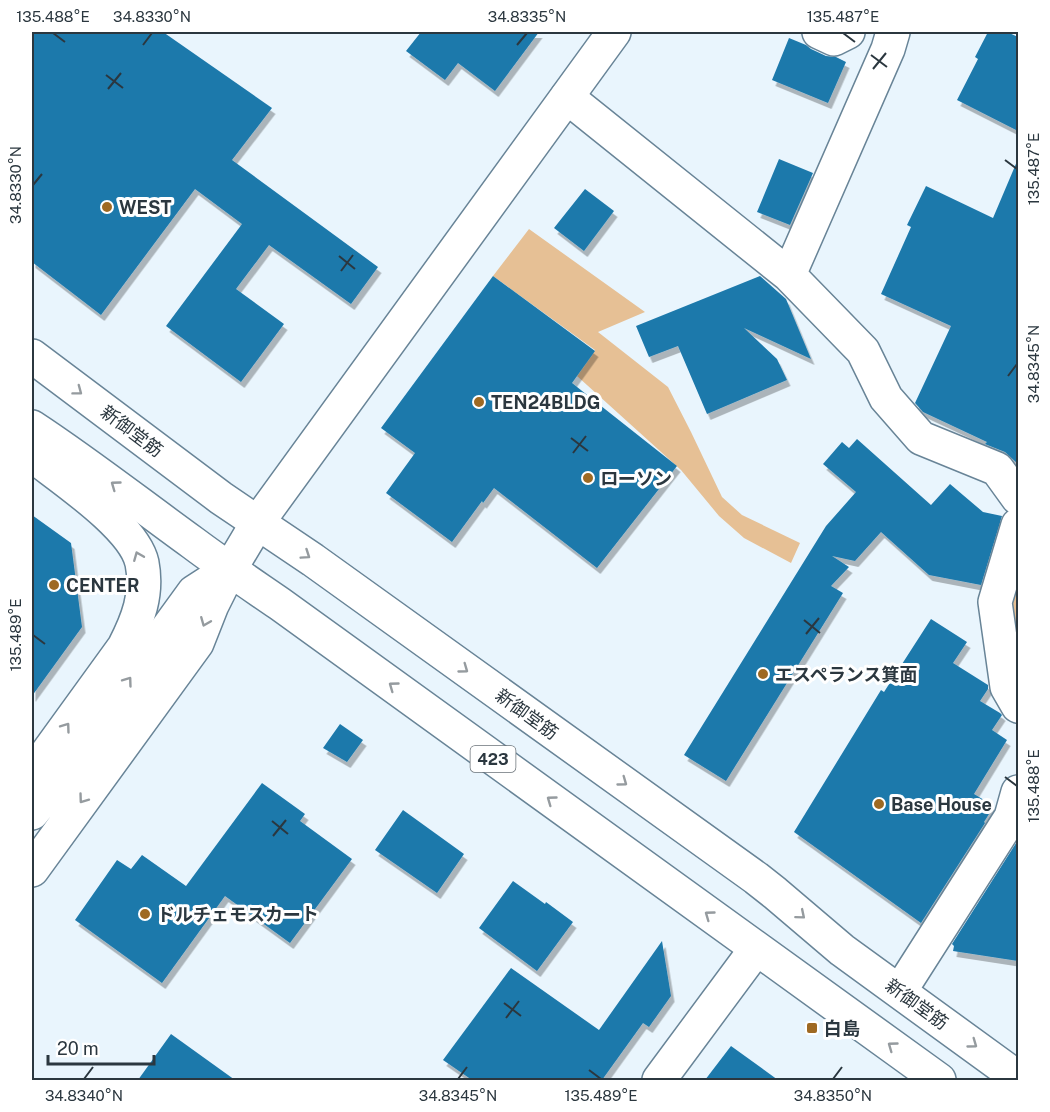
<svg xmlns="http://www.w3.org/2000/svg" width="1050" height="1112" font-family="'Public Sans','Noto Sans JP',sans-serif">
  <defs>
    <filter id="shadow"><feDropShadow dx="3.5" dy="6" stdDeviation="0" flood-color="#0004"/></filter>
  </defs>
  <rect width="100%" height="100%" fill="#e9f5fd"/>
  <path fill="#e6c095" d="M529 229 645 312 598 332 668 387 691 432 722 497 742 515 800 543 791 563 744 538 719 516 681 470 577 376 595 350 493 276Z
    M1018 550V673L1012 640 1011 579Z"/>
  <path fill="#1d79ab" filter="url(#shadow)" d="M32 32H163L272 108 232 160 378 267 351 304 269 245 236 289 284 324 241 382 166 326 242 224 195 189 101 315 32 262Z
    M421 32H539L495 91 458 63 445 80 406 51Z
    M988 32H1007L1018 37V131L957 100 978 59 975 57Z
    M789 38 806 45 811 49 826 56 836 57 846 62 828 103 772 80Z
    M779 159 813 173 790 225 757 212Z
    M1018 159V464L1005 452 985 444 987 442 923 412 915 403 951 326 881 294 911 227 907 225 926 186 993 218Z
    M585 189 614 211 584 251 554 228Z
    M493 276 595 351 572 383 677 466 597 568 494 488 483 503 482 501 452 542 386 493 415 453 381 428Z
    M760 276 786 299 811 359 744 328 777 359 787 380 707 414 678 346 649 357 636 326Z
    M857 439 931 505 950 484 983 512 1002 516 981 585 929 575 881 532 855 561 832 556 849 567 831 586 843 593 726 781 684 755 826 526 856 492 823 464 842 442 849 448Z
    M32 515 71 543 82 627 32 696Z
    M931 619 967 642 953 663 988 685V689L980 701 1000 713 1002 715 992 730 1007 740 974 794 994 806 984 822 985 823 921 923 794 832 881 690 884 692Z
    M340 724 363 740 347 762 323 748Z
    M262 783 305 814 300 821 352 859 290 943 225 896 162 983 75 920 117 860 131 869 142 855 186 886Z
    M403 810 464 854 437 893 375 850Z
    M1018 840V961L953 951 954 946 952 944Z
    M513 881 545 904 546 902 573 922 537 971 479 928Z
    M662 941 671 996 649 1027 643 1023 602 1080H472L443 1060 511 968 599 1030Z
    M171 1034 235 1080H138Z
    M731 1046 778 1080H705Z"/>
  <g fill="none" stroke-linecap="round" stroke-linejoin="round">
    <defs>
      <path id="minor" d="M819 32 834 39 848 32
        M567 97 789 275 863 351 886 398 921 438 997 469 1018 498
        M789 275 888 49 893 32
        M32 455C61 478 134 526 142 563 148 594 138 620 124 647L32 774
        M1018 525 995 602 1007 687 1018 706
        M900 991 1011 817 1018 792"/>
      <path id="tertiary" d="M32 813 45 797 194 592 228 570
        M32 870 197 643 212 605 230 569 258 522 614 32
        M659 1080 756 949"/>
      <path id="trunk" d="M32 356 221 498 313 560 756 878 775 893 842 950 1018 1078
        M32 427C87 463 139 504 193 543 221 564 251 584 280 604L939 1080"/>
    </defs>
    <use href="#minor" stroke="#688497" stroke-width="36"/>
    <use href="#tertiary" stroke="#688497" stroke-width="36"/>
    <use href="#trunk" stroke="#688497" stroke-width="36"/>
    <use href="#minor" stroke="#fff" stroke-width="33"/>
    <use href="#tertiary" stroke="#fff" stroke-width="33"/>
    <use href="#trunk" stroke="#fff" stroke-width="33"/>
  </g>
  <defs><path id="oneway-chevron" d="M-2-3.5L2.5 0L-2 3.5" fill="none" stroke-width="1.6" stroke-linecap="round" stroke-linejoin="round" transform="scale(1.5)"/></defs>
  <g stroke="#959b9f">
    <use href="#oneway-chevron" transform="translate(78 391) rotate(37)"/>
    <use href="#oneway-chevron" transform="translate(115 485) rotate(-144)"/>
    <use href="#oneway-chevron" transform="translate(306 555) rotate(34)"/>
    <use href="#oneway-chevron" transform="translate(138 556) rotate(-112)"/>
    <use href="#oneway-chevron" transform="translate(205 622) rotate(112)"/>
    <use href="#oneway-chevron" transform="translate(464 669) rotate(36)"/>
    <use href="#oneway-chevron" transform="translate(128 681) rotate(-54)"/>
    <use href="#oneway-chevron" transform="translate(393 686) rotate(-144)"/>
    <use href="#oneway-chevron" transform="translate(66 727) rotate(-54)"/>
    <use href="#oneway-chevron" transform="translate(623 782) rotate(36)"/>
    <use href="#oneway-chevron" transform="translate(83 799) rotate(126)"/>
    <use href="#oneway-chevron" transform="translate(551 800) rotate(-144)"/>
    <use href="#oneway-chevron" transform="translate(709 915) rotate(-144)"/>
    <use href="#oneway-chevron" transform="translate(801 915) rotate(40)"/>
    <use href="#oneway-chevron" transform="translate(973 1044) rotate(36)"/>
    <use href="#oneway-chevron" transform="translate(892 1046) rotate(-144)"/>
  </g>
  <path fill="none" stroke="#2b373f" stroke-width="2" d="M53 33 65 42M843 33 855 42M143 45 152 33M517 45 527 33M871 55 887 67M873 69 886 53M106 75 123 88M108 89 121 73M1005 160 1017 169M33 185 42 174M339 256 355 269M341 271 353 255M1008 376 1017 364M571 438 588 451M573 453 586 436M804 620 820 633M806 634 819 618M33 635 45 644M1005 777 1017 786M272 821 288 834M273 836 286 820M504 1003 521 1016M506 1018 519 1001M589 1070 601 1079M84 1079 93 1067M458 1079 467 1067M833 1079 842 1067"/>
  <g fill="#9e6922" stroke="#fff" stroke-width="2">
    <circle cx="107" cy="207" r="6"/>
    <circle cx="479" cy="402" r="6"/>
    <circle cx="588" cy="478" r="6"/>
    <circle cx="54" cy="585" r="6"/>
    <circle cx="763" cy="674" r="6"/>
    <circle cx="879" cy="804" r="6"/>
    <circle cx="145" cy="914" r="6"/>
    <rect x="806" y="1022" width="12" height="12" rx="3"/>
  </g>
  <g text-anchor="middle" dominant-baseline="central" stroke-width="6" stroke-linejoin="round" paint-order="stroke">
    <rect fill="#fff" stroke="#6b7379" stroke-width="1.5" x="470.5" y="746" width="45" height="26" rx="4.5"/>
    <g font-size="16" font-weight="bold" fill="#2b373f">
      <text x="493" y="759">423</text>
    </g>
    <g font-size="18" font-weight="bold" fill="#2b373f" stroke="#fff" text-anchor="start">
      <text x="119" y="207">WEST</text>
      <text x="491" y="402">TEN24BLDG</text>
      <text x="600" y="478">ローソン</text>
      <text x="66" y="585">CENTER</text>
      <text x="775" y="674">エスペランス箕面</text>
      <text x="891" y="804">Base House</text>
      <text x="157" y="914">ドルチェモスカート</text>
      <text x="824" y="1028">白島</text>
    </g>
    <g font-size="18" fill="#2b373f" stroke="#fff">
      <text transform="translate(132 431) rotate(37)">新御堂筋</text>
      <text transform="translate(527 714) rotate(36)">新御堂筋</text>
      <text transform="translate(917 1004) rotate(36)">新御堂筋</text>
    </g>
  </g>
  <rect width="1050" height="1112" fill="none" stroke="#ffffff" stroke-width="66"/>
  <path d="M48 1055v9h106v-9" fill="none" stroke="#2b373f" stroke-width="3"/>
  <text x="57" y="1055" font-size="18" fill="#2b373f" stroke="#ffffff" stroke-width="4.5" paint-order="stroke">20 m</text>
  <rect x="33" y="33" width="984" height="1046" fill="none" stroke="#2b373f" stroke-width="2"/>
  <g font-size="15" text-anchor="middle" fill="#2b373f">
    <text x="53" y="22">135.488°E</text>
    <text x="152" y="22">34.8330°N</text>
    <text x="527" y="22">34.8335°N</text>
    <text x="843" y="22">135.487°E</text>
    <text transform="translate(1034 169) rotate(-90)" y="5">135.487°E</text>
    <text transform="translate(16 185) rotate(-90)" y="5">34.8330°N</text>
    <text transform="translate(1034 364) rotate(-90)" y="5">34.8345°N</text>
    <text transform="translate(16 635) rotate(-90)" y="5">135.489°E</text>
    <text transform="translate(1034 786) rotate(-90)" y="5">135.488°E</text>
    <text x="84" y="1101">34.8340°N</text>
    <text x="458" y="1101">34.8345°N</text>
    <text x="601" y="1101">135.489°E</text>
    <text x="833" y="1101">34.8350°N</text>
  </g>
</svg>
